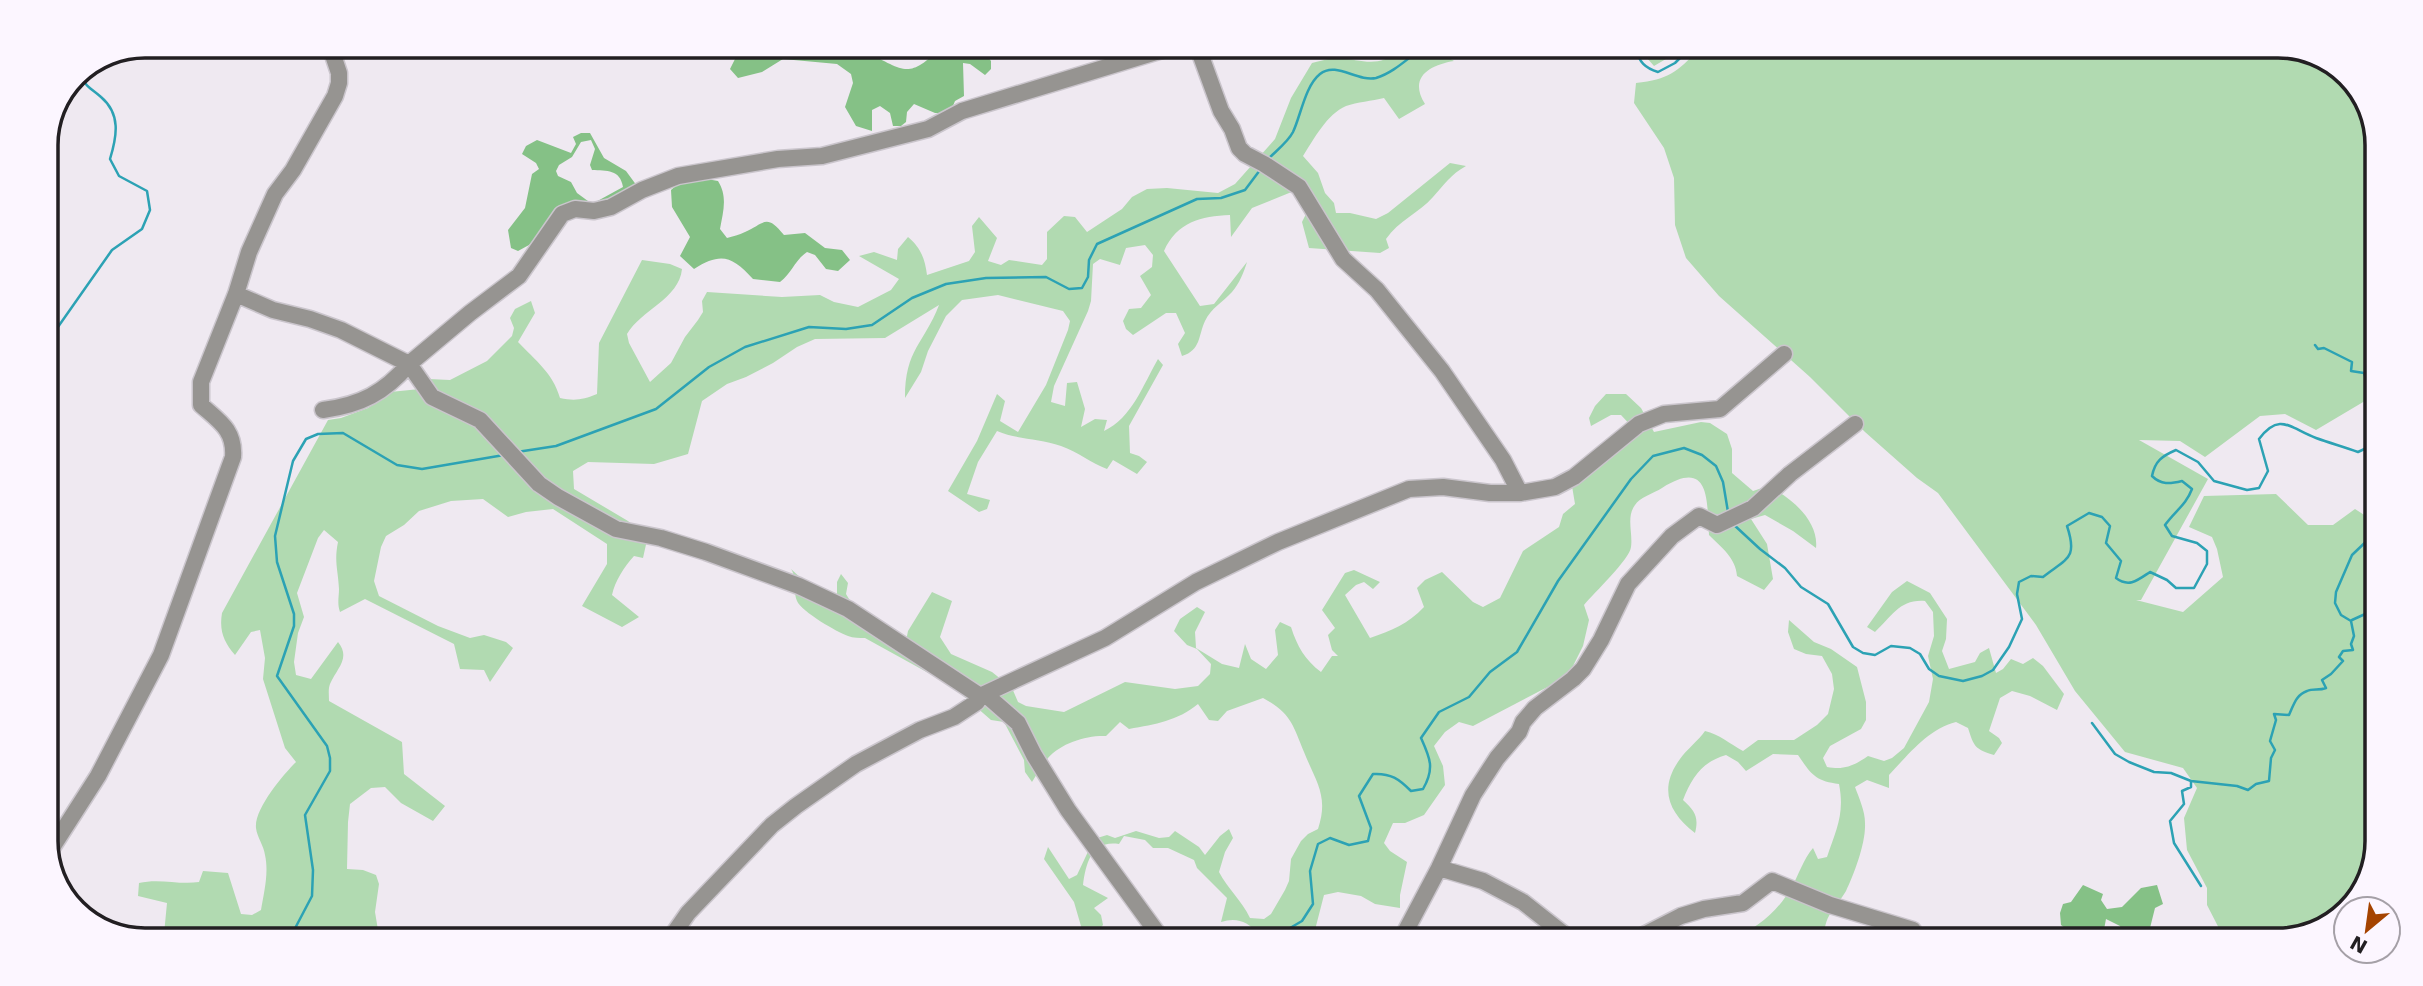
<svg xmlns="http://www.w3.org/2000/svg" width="2423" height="986" font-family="'DejaVu Sans',sans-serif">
  <rect width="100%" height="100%" fill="#efe9f1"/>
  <path fill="#b1dab1" d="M1402 49H1433L1454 61C1430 65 1408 77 1425 104L1399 119 1384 98C1372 101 1357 102 1346 106 1327 114 1314 139 1303 156L1318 173 1325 193 1334 203 1336 213H1350L1376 219 1388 213 1450 163 1466 166C1451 174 1444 185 1433 197 1419 213 1398 221 1386 239L1389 248 1380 253 1309 248 1302 222 1306 214 1294 191 1252 208 1231 237 1230 215C1201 216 1177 222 1164 251L1200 306 1214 304 1247 262C1244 272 1239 284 1232 292 1223 302 1211 308 1205 321 1198 336 1201 350 1182 356L1178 344 1185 333 1176 313H1166L1133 335 1126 329 1123 321 1129 309 1141 308 1151 295 1140 276 1152 267 1153 255 1145 245 1126 248 1120 265 1100 259 1093 264 1091 301 1088 311 1054 386 1051 402 1065 406 1067 383 1077 382 1085 409 1081 427 1095 419 1107 420 1104 431C1132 418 1143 385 1158 359L1163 365 1129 426 1130 453 1139 456 1147 462 1137 474 1113 460 1107 469C1091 463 1078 452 1061 446 1039 438 1018 440 997 431L978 462 967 494 990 500 987 509 979 512 948 491 977 441 997 394 1005 401 1000 421 1018 432 1046 385 1068 330 1070 321 1063 311 998 295 962 300 946 316 928 351 921 372 905 398C905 349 924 344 939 305L885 338 815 339 797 347 773 363 746 377 727 384 702 401 688 454 654 464 588 462 573 471 574 489 628 521 647 540 643 558 634 556C624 567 615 581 612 595L639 617 622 627 582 606 607 564V544L553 509 526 512 508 517 483 499 451 501 419 511 404 525 386 536 381 547 374 581 379 596 438 626 470 638 484 635 506 642 513 648 490 682 484 670 460 669 454 644 365 599 340 612C337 603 339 597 339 589 338 569 334 562 338 542L324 530 318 538 297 593 304 617 298 633 294 662 296 675 311 679 338 642C351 658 337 668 330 684 328 689 329 695 329 701L402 742 404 774 445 806 433 821 401 803 385 787 371 788 350 804 348 822 347 869 363 870 376 875 379 884 375 912 379 936 164 934 167 903 138 896 139 883C159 878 179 885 199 882L203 871 228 873 241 914 252 915 261 910C264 892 269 873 265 855 264 846 257 837 256 828 254 809 283 775 296 762L285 748 263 679 265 658 260 630 251 632 235 655C224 642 219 631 222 613L328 420 341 418 368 408 390 392 420 389 429 379 450 380 487 361 512 336 514 328 510 318 515 309 531 301 535 313 518 342C535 360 553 373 560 398 574 401 583 400 597 394L599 343 642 260 670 264 682 269C679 299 641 310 627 334L629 343 650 382 671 363 685 337 698 320 703 312 702 301 707 292 782 297 820 295 834 302 858 307 891 290 899 279 859 256 874 252 897 260 898 249 908 237C921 248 925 259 927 275L969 261 975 252 972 226 979 217 997 238 988 261 1001 265 1009 260 1042 265 1047 259V232L1064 216 1075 217 1087 232 1122 209 1132 197 1147 189 1167 188 1218 193 1235 184 1275 139 1291 98 1312 63C1317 62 1323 60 1328 59 1360 55 1372 73 1402 49Z
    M1639 49H1683L1654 66Z
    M1699 49 2310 51 2357 85 2377 138 2375 395 2316 430 2285 414 2260 416 2205 457 2180 441 2139 440 2208 479 2141 600H2136L2183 612 2223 577 2217 549 2212 537 2189 527 2204 496 2276 494 2308 525H2333L2355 509 2375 522 2372 873 2334 924 2279 940H2225L2207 905V888L2187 850 2184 818 2197 788 2183 768 2125 752 2075 691 2036 625 1938 493 1917 478 1865 432 1810 377 1719 296 1686 258 1675 225 1674 178 1664 148 1634 103 1636 83C1669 79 1676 73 1699 49Z
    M1606 394H1626L1641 408 1654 432 1701 422 1710 423 1727 434 1732 449V473L1753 491 1768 486C1791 497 1819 521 1816 548L1793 531 1765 515 1751 519 1767 544 1773 579 1764 590 1737 576C1736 558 1721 547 1709 535 1707 499 1710 458 1662 488 1654 493 1639 498 1635 505 1626 517 1633 533 1631 547 1630 559 1594 593 1584 605L1589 620 1583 646 1573 666 1561 680 1473 726 1459 722 1445 732 1434 746 1443 766 1445 785 1424 815 1405 823H1393L1384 843 1390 851 1407 862 1400 895V908L1375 904 1361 896 1338 892 1324 895 1316 926V938H1256L1258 934C1248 921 1236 917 1221 922L1227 898 1197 868 1194 860 1168 848H1153L1145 840 1124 836 1119 844C1092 840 1086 862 1083 885L1108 898 1094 908 1101 915 1103 925 1093 936 1083 933 1074 902 1044 859 1048 847 1069 879 1077 875 1094 839 1107 835 1115 838 1136 831 1159 838 1169 837 1175 831 1199 847 1205 855 1220 836 1229 829 1233 838 1225 852 1219 872C1228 889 1242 901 1250 918L1264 919 1271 914 1285 890 1289 881 1291 859 1301 841 1308 834 1318 829C1329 796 1316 782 1304 752 1293 725 1291 713 1263 698L1227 711 1218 721 1209 720 1198 704C1177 721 1156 724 1129 729L1120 722 1106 736C1087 735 1061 743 1048 758 1042 765 1037 774 1032 782L1025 772 1024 760 1004 722 991 720 952 686 865 638C860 638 853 638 848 636 837 632 802 612 797 601 792 589 799 582 791 569L803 580 837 598V582L841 574 848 583 846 594 852 604 906 641 908 631 932 592 952 601 940 637 951 654 992 672 1012 688 1018 702 1026 706 1064 712 1125 682 1175 689 1198 686 1210 674 1211 664 1197 649 1187 645 1174 631 1180 619 1197 607 1205 612 1195 632 1196 648 1222 664 1239 668 1245 644 1251 659 1266 669 1278 655 1275 630 1280 622 1291 627C1297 646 1305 660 1321 672L1332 656H1338L1332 650 1328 635 1335 628 1322 610 1345 573 1354 570 1380 582 1373 589 1364 582 1356 585 1345 595 1370 638C1391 631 1408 624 1424 607L1417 588 1425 580 1442 572 1473 602 1483 607 1500 598 1523 551 1559 527 1563 514 1575 504 1572 486 1635 430 1621 415H1611L1591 426 1589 418 1595 406Z
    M1907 581 1930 593 1947 619 1946 639 1942 651 1949 669 1975 662 1980 653 1989 648 1996 673 2003 669 2011 659 2023 664 2033 658 2043 666 2064 694 2057 710 2030 696 2012 691 2000 698 1989 731 1999 738 2002 743 1994 755C1975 749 1974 747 1968 728L1956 722C1928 729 1908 755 1889 775V788L1867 780 1855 787C1859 798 1865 811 1865 823 1866 843 1854 874 1846 891 1836 908 1822 917 1825 939H1731C1757 929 1778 911 1792 887 1799 874 1803 860 1813 848L1818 859 1827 857C1836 830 1845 814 1839 784 1815 781 1811 774 1798 755L1773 754 1746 771 1738 762 1726 755C1702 762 1692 777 1683 800 1695 811 1699 817 1695 833 1669 813 1658 789 1680 759 1687 749 1698 741 1705 731 1719 734 1730 744 1743 751L1758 740H1794L1817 725 1828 714 1834 689 1832 674 1822 656 1806 654 1794 649 1788 632 1789 620 1814 642 1831 649 1857 667 1866 702V720L1861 729 1830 746 1823 758 1827 767C1845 770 1853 766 1868 756L1884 761 1892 758 1904 748 1929 702 1933 679 1928 656 1934 636 1933 612 1925 601C1900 599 1892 616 1875 632L1867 627 1892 592Z"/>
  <path fill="#85c186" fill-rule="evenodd" d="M748 47H865L866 52C904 70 908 81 941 47L981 48 991 61V69L985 75 970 64 963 63 964 96 955 101 950 113H935L914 104 907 112 906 122 901 126H893L890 113 880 106 872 110V131L856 126 845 107 853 83 851 74 837 64 783 59 762 72 738 78 730 69 736 57Z
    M581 133H590L604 158 626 171 637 186 631 193 610 199 598 206H564L529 245 518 251 511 248 508 230 525 208 532 174 539 169 536 163 522 154 526 146 537 140 571 153 576 144 573 137ZM591 140 595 149 590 165 592 170C607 171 620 169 623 187L592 204 577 193 571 182 558 176 556 171 559 165 572 157 581 142Z
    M701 178 718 181C728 197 723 212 720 229L727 238C733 236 739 235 745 232 765 223 766 213 784 235L805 233 825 248 842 250 850 260 838 271 826 269 815 255 807 252C794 261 792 273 780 282L753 279C732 256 721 252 694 269L680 256 690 237 672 207 671 190 684 179Z
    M2083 885 2103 894 2101 900 2107 909 2122 907 2141 888 2157 885 2163 904 2155 908 2150 928 2151 940H2124L2120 926 2106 919 2102 940H2065V928L2061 925 2060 913 2063 904 2071 902Z"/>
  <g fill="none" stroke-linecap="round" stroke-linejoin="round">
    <path stroke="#2ca2b4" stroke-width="2.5" d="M1521 49 1550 52 1554 49
      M1636 49C1639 62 1645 68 1658 72L1675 63 1689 49
      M1268 159C1276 151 1288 142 1293 132 1301 115 1305 86 1320 74 1336 61 1357 82 1376 78 1393 73 1407 59 1421 49
      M46 344 112 250 142 229 150 210 147 191 119 176 110 159C117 136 121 114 101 97 90 87 84 87 81 72
      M2315 345 2318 349 2324 348 2352 362 2351 371 2364 373 2368 385 2376 387
      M517 452 556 446 656 409 709 367 745 347 809 327 846 329 872 325 912 298 946 284 986 278 1046 277 1069 289 1082 288 1088 277 1089 260 1097 244 1197 199 1221 198 1245 190 1260 170
      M1733 524 1760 549 1785 568 1801 587 1828 604 1853 647 1863 653 1875 655 1891 646 1910 648 1920 654 1929 669 1939 676 1963 681 1982 676 1993 670 2009 647 2022 619 2017 594 2019 582 2031 576 2043 577C2067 558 2078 559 2067 526L2089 513 2102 517 2110 526 2106 543 2121 561 2116 578C2129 588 2138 580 2150 572L2167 580 2176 588H2194L2207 564V551L2197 543 2172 536 2165 525C2175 511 2186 505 2192 489L2182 481C2170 484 2161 485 2152 476 2155 461 2162 456 2176 450L2198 462 2214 481 2247 490 2259 488 2268 471 2259 439C2280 411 2291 429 2316 438 2330 443 2344 447 2358 452L2375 444
      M2352 620 2374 610
      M2092 723 2115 754 2129 762 2154 772 2171 773 2191 781 2237 786 2248 790 2256 784 2269 781 2271 758 2275 750 2270 741 2276 720 2274 714 2289 715C2294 704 2296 695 2307 691 2313 688 2319 691 2326 688L2322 680 2331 674 2343 661 2339 657 2343 651 2353 650 2351 644 2354 636 2351 621 2341 615 2335 603 2336 592 2352 555 2374 534
      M2191 781V787L2182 791 2184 804 2170 821 2174 843 2201 886
      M291 936 312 896 313 870 305 815 330 771V758L327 746 277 676 294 626V614L277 562 275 536 293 461 306 439 318 434 343 433 397 465 422 469 504 455
      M1273 938 1302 921 1313 904 1310 871 1318 844 1330 838 1349 845 1368 841 1371 828 1359 796 1373 774C1391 773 1399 779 1411 791L1423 789C1435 768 1430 758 1421 738L1439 712 1469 697 1490 672 1517 652 1558 581 1631 479 1653 456 1684 448 1702 455 1716 466 1723 482 1728 512"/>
    <defs>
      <path id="minor" d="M1198 48 1221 111 1232 129 1239 148 1245 154 1264 164 1299 187 1343 259 1377 290 1442 371 1503 460 1520 493
        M236 294 273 310 310 319 341 330 409 364 470 313 519 276 562 214 575 209 594 211 611 207 642 190 678 176 778 159 822 156 928 129 962 111 1169 48
        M323 410C361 405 384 393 409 364L432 397 480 420 539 484 558 497 616 529 661 538 706 552 799 586 848 609 980 696
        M985 694 1018 723 1034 755 1068 810 1161 938
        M48 854 98 776 161 655 233 457C235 430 219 421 201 405V382L236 294 249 252 275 194 293 170 335 96 339 83V73L330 46
        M1439 868 1483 881 1523 902 1570 939
        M672 936 688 913 772 825 796 806 856 764 920 730 954 717 977 702 980 696 1105 638 1196 582 1278 542 1409 489 1443 487 1490 493H1520L1555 487 1574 477 1639 424 1664 414 1720 409 1784 354
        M1402 938 1439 868 1473 795 1497 758 1519 732 1523 722 1535 708 1573 679 1583 669 1601 640 1628 584 1672 536 1699 516 1717 525 1753 508 1790 474 1855 424
        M1636 939 1681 916 1704 909 1743 903 1772 881 1830 905 1913 930"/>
    </defs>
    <use href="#minor" stroke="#cac5cc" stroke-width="19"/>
    <use href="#minor" stroke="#969491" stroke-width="16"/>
  </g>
  <path d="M0 0H2423V986H0ZM145 58H2278A87 87 0 0 1 2365 145V841A87 87 0 0 1 2278 928H145A87 87 0 0 1 58 841V145A87 87 0 0 1 145 58Z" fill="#fcf6ff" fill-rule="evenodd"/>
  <path fill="none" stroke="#221f22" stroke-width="3.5" d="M145 58H2278A87 87 0 0 1 2365 145V841A87 87 0 0 1 2278 928H145A87 87 0 0 1 58 841V145A87 87 0 0 1 145 58Z"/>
  <g transform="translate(2367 930) rotate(209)"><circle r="33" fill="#fcf6ff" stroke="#a5a0a7" stroke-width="2"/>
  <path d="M0-5L12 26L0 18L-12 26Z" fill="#a54300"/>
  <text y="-10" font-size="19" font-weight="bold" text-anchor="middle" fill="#221f22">N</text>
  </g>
</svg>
